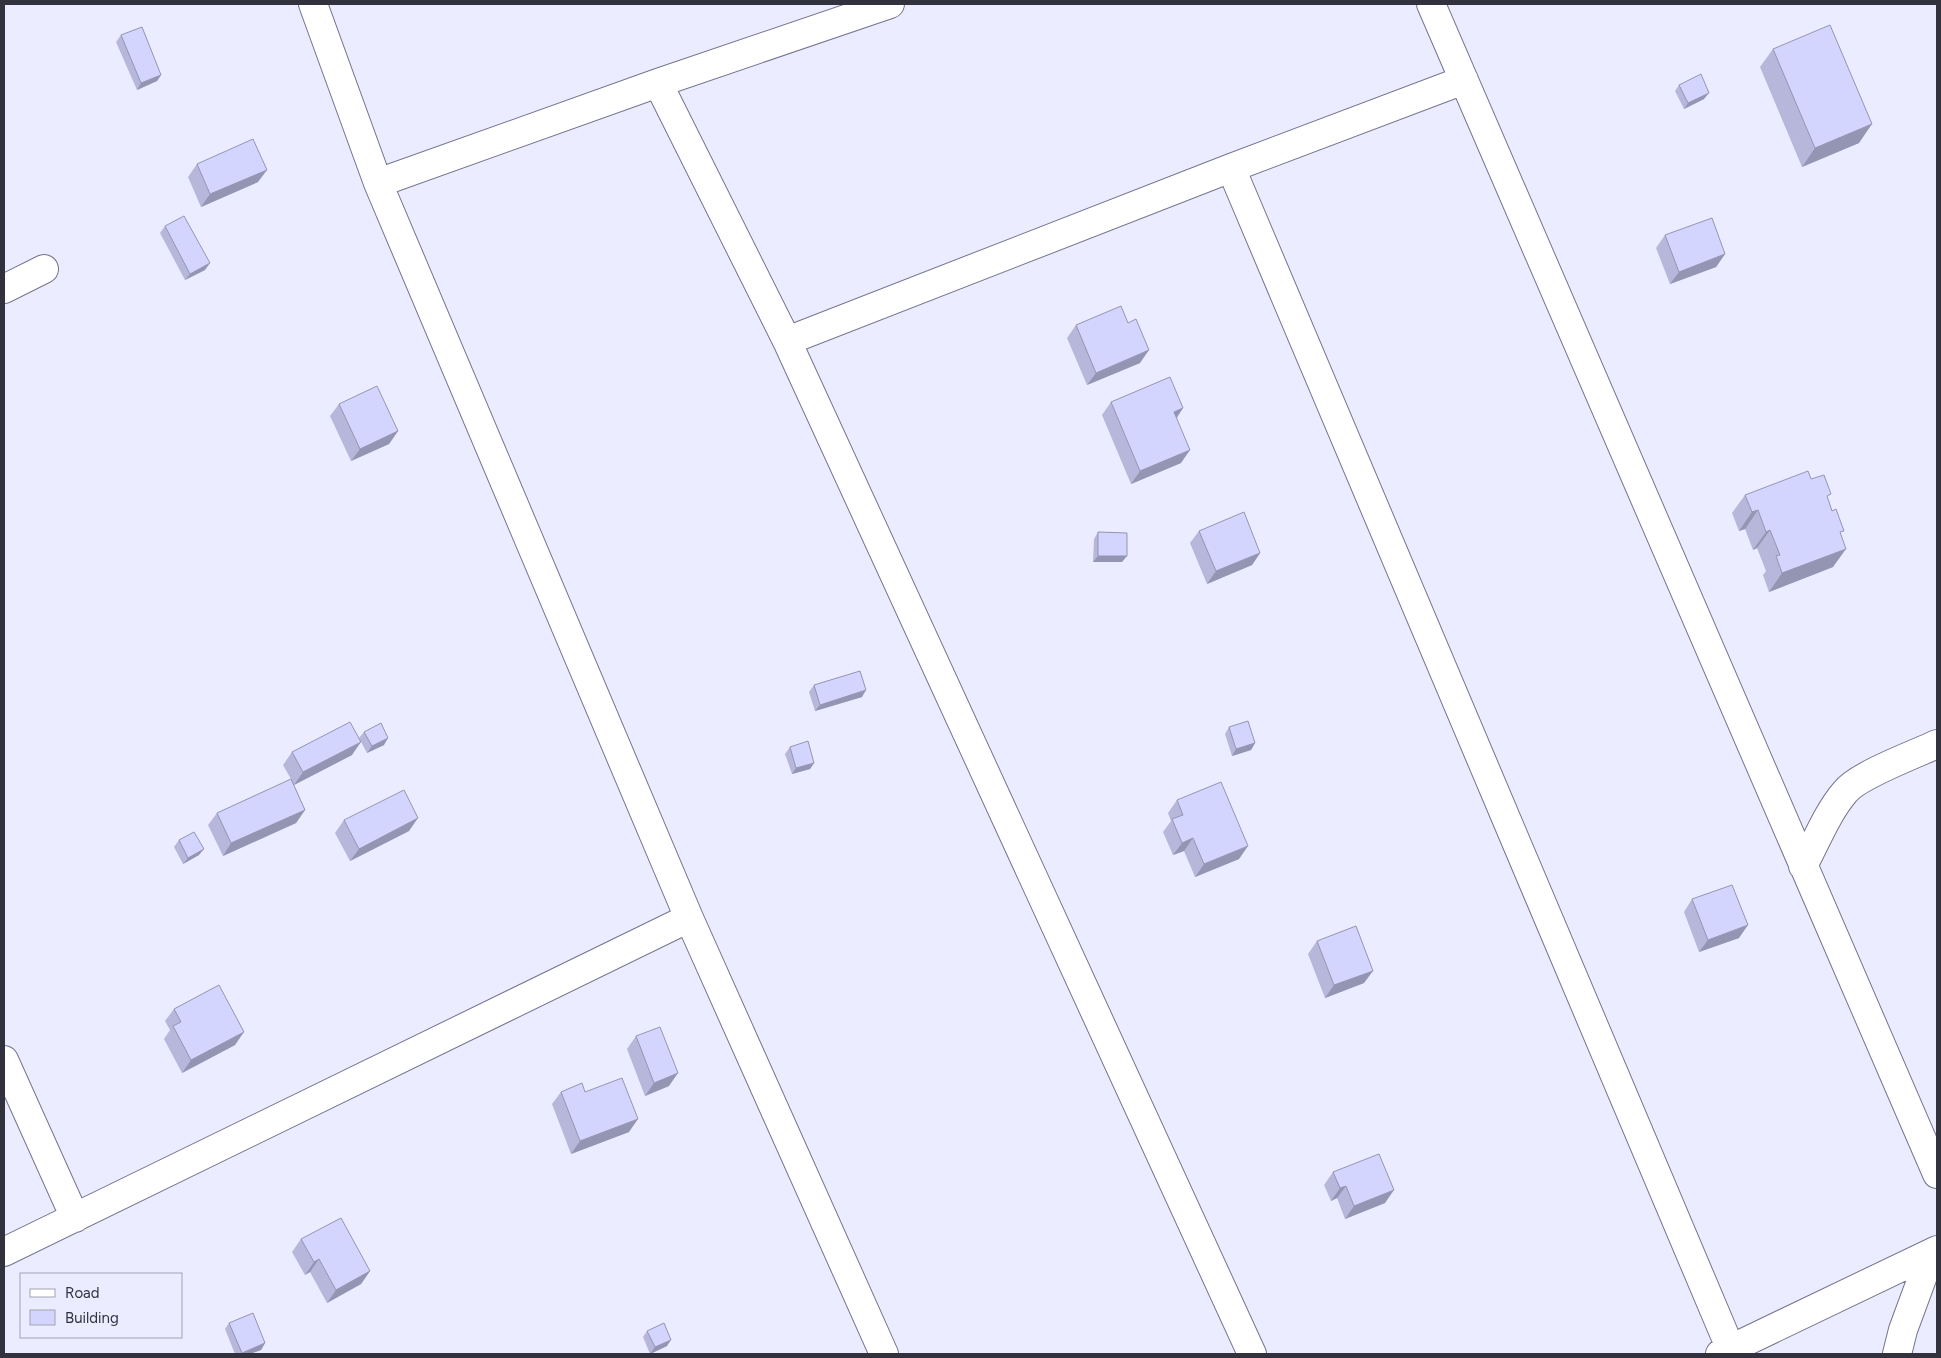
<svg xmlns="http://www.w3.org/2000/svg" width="1941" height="1358" font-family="Figtree,sans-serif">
  <rect width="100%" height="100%" fill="#ebecff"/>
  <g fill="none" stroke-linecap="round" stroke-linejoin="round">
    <defs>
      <path id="minor" d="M313 4 378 183 689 918 884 1354
        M1431 4 1937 1174
        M658 83 787 341 1252 1354
        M1231 168 1731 1350
        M378 183 658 83 890 4
        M4 289 44 269
        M787 341 1231 168 1464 80
        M1803 866C1816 842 1827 813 1845 792 1858 775 1916 754 1937 744
        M4 1060 75 1218
        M4 1252 689 918
        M1720 1354 1937 1250
        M1897 1354 1903 1330 1931 1254"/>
    </defs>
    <use href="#minor" stroke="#747490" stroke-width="30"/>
    <use href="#minor" stroke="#fff" stroke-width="28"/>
  </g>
  <path fill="#b6b7da" d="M121 35 161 75 157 81 137 90 116 42Z
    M1773 49 1859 143 1802 167 1760 67Z
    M1679 85 1704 99 1684 109 1675 91Z
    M197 164 258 182 201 207 188 177Z
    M165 226 205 270 185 280 160 233Z
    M1665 235 1725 254 1716 267 1670 284 1656 248Z
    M1076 325 1140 363 1087 385 1067 338Z
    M1111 402 1183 408 1177 418 1181 463 1131 484 1102 415Z
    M339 404 398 431 389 444 351 461 330 416Z
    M1811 479 1828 499 1841 535 1833 567 1769 592 1763 575 1766 571 1757 548 1753 550 1745 529 1739 531 1732 513 1745 495Z
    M1199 531 1260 553 1252 565 1207 584 1190 543Z
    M1098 532 1122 562H1093L1094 539Z
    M814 685 862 697 815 711 809 692Z
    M1229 727 1255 743 1251 750 1232 756 1225 734Z
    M364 732 384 745 367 753 359 738Z
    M790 747 814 763 810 769 792 774 785 754Z
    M292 752 352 755 294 785 305 810 296 823 223 856 208 825 217 813 291 779 283 765Z
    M1177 800 1239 859 1195 877 1184 851 1173 855 1163 832 1171 821 1168 813Z
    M344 820 409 831 350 861 335 833Z
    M179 840 199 855 183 864 174 847Z
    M1692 899 1739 938 1699 952 1684 912Z
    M1317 941 1364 983 1325 998 1308 954Z
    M174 1009 235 1045 182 1073 164 1039 170 1030 165 1021Z
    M636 1036 669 1086 645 1096 627 1049Z
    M561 1092H585L629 1132 571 1154 552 1104Z
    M1333 1172 1385 1203 1345 1219 1337 1198 1331 1201 1324 1185Z
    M301 1239 370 1271 361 1284 327 1303 310 1272 305 1275 292 1252Z
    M229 1323 265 1343 261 1350 250 1354H235L225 1329Z
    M647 1331 667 1346 650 1354 643 1337Z"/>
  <path fill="#9495b2" d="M161 75 157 81 137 90 141 83Z
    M1709 93 1704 99 1684 109 1688 103Z
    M1872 124 1859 143 1802 167 1815 148Z
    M267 170 258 182 201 207 210 194Z
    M1725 254 1716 267 1670 284 1679 272Z
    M210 263 205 270 185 280 190 274Z
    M1149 350 1140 363 1087 385 1096 373Z
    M1183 408 1174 421V412Z
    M398 431 389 444 351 461 360 449Z
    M1190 450 1181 463 1131 484 1140 471Z
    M1758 510 1745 529 1739 531 1752 512Z
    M1770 530 1757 548 1753 550 1766 532Z
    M1846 549 1833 567 1769 592 1782 573Z
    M1260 553 1252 565 1207 584 1216 571Z
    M1098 556H1127L1122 562H1093Z
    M866 690 862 697 815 711 820 705Z
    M388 738 384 745 367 753 372 746Z
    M361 742 352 755 294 785 303 772Z
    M1255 743 1251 750 1232 756 1236 749Z
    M814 763 810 769 792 774 796 768Z
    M305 810 296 823 223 856 231 843Z
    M418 818 409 831 350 861 359 849Z
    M1193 838 1184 851 1173 855 1182 843Z
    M1248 846 1239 859 1195 877 1204 864Z
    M204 849 199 855 183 864 188 858Z
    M1748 925 1739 938 1699 952 1708 940Z
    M1373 971 1364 983 1325 998 1334 985Z
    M244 1032 235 1045 182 1073 191 1060Z
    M678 1073 669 1086 645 1096 654 1083Z
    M638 1119 629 1132 571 1154 580 1141Z
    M1346 1186 1337 1198 1331 1201 1340 1188Z
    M1394 1190 1385 1203 1345 1219 1354 1206Z
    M319 1259 310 1272 305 1275 314 1262Z
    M370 1271 361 1284 327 1303 336 1290Z
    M671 1340 667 1346 650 1354 655 1347Z
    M265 1343 261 1350 250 1354H241L242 1353Z"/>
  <path fill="#d4d5fe" stroke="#9495b2" d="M1830 25 1872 124 1815 148 1773 49Z
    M142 27 161 75 141 83 121 35Z
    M1701 74 1709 93 1688 103 1679 85Z
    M253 139 267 170 210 194 197 164Z
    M184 216 210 263 190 274 165 226Z
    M1712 218 1725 254 1679 272 1665 235Z
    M1121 306 1128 323 1136 319 1149 350 1096 373 1076 325Z
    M1170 377 1183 408 1174 412 1190 450 1140 471 1111 402Z
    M377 386 398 431 360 449 339 404Z
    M1808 471 1811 479 1824 475 1831 494 1827 496 1832 511 1836 509 1844 531 1840 532 1846 549 1782 573 1776 556 1780 555 1770 530 1766 532 1758 510 1752 512 1745 495Z
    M1244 512 1260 553 1216 571 1199 531Z
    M1098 532 1127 533V556H1098Z
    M860 671 866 690 820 705 814 685Z
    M1248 721 1255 743 1236 749 1229 727Z
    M350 722 361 742 303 772 292 752Z
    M381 723 388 738 372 746 364 732Z
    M808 741 814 763 796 768 790 747Z
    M291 779 305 810 231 843 217 813Z
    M1221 782 1248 846 1204 864 1193 838 1182 843 1172 819 1183 815 1177 800Z
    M404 790 418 818 359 849 344 820Z
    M194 832 204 849 188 858 179 840Z
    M1732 885 1748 925 1708 940 1692 899Z
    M1356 926 1373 971 1334 985 1317 941Z
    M219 985 244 1032 191 1060 173 1026 181 1022 174 1009Z
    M660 1027 678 1073 654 1083 636 1036Z
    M622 1078 638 1119 580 1141 561 1092 582 1083 585 1092Z
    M1379 1154 1394 1190 1354 1206 1346 1186 1340 1188 1333 1172Z
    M341 1218 370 1271 336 1290 319 1259 314 1262 301 1239Z
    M253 1313 265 1343 242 1353 229 1323Z
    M664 1323 671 1340 655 1347 647 1331Z"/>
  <rect width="1941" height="1358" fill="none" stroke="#32323e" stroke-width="10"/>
  <rect x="20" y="1273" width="162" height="65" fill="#ebecff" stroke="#a1a2b2"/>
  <rect x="30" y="1289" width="25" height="8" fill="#ffffff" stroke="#a1a2b2"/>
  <text x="65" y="1298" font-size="15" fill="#32323e">Road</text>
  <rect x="30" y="1310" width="25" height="15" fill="#d4d5fe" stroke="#a1a2b2"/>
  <text x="65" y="1323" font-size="15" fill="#32323e">Building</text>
</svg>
